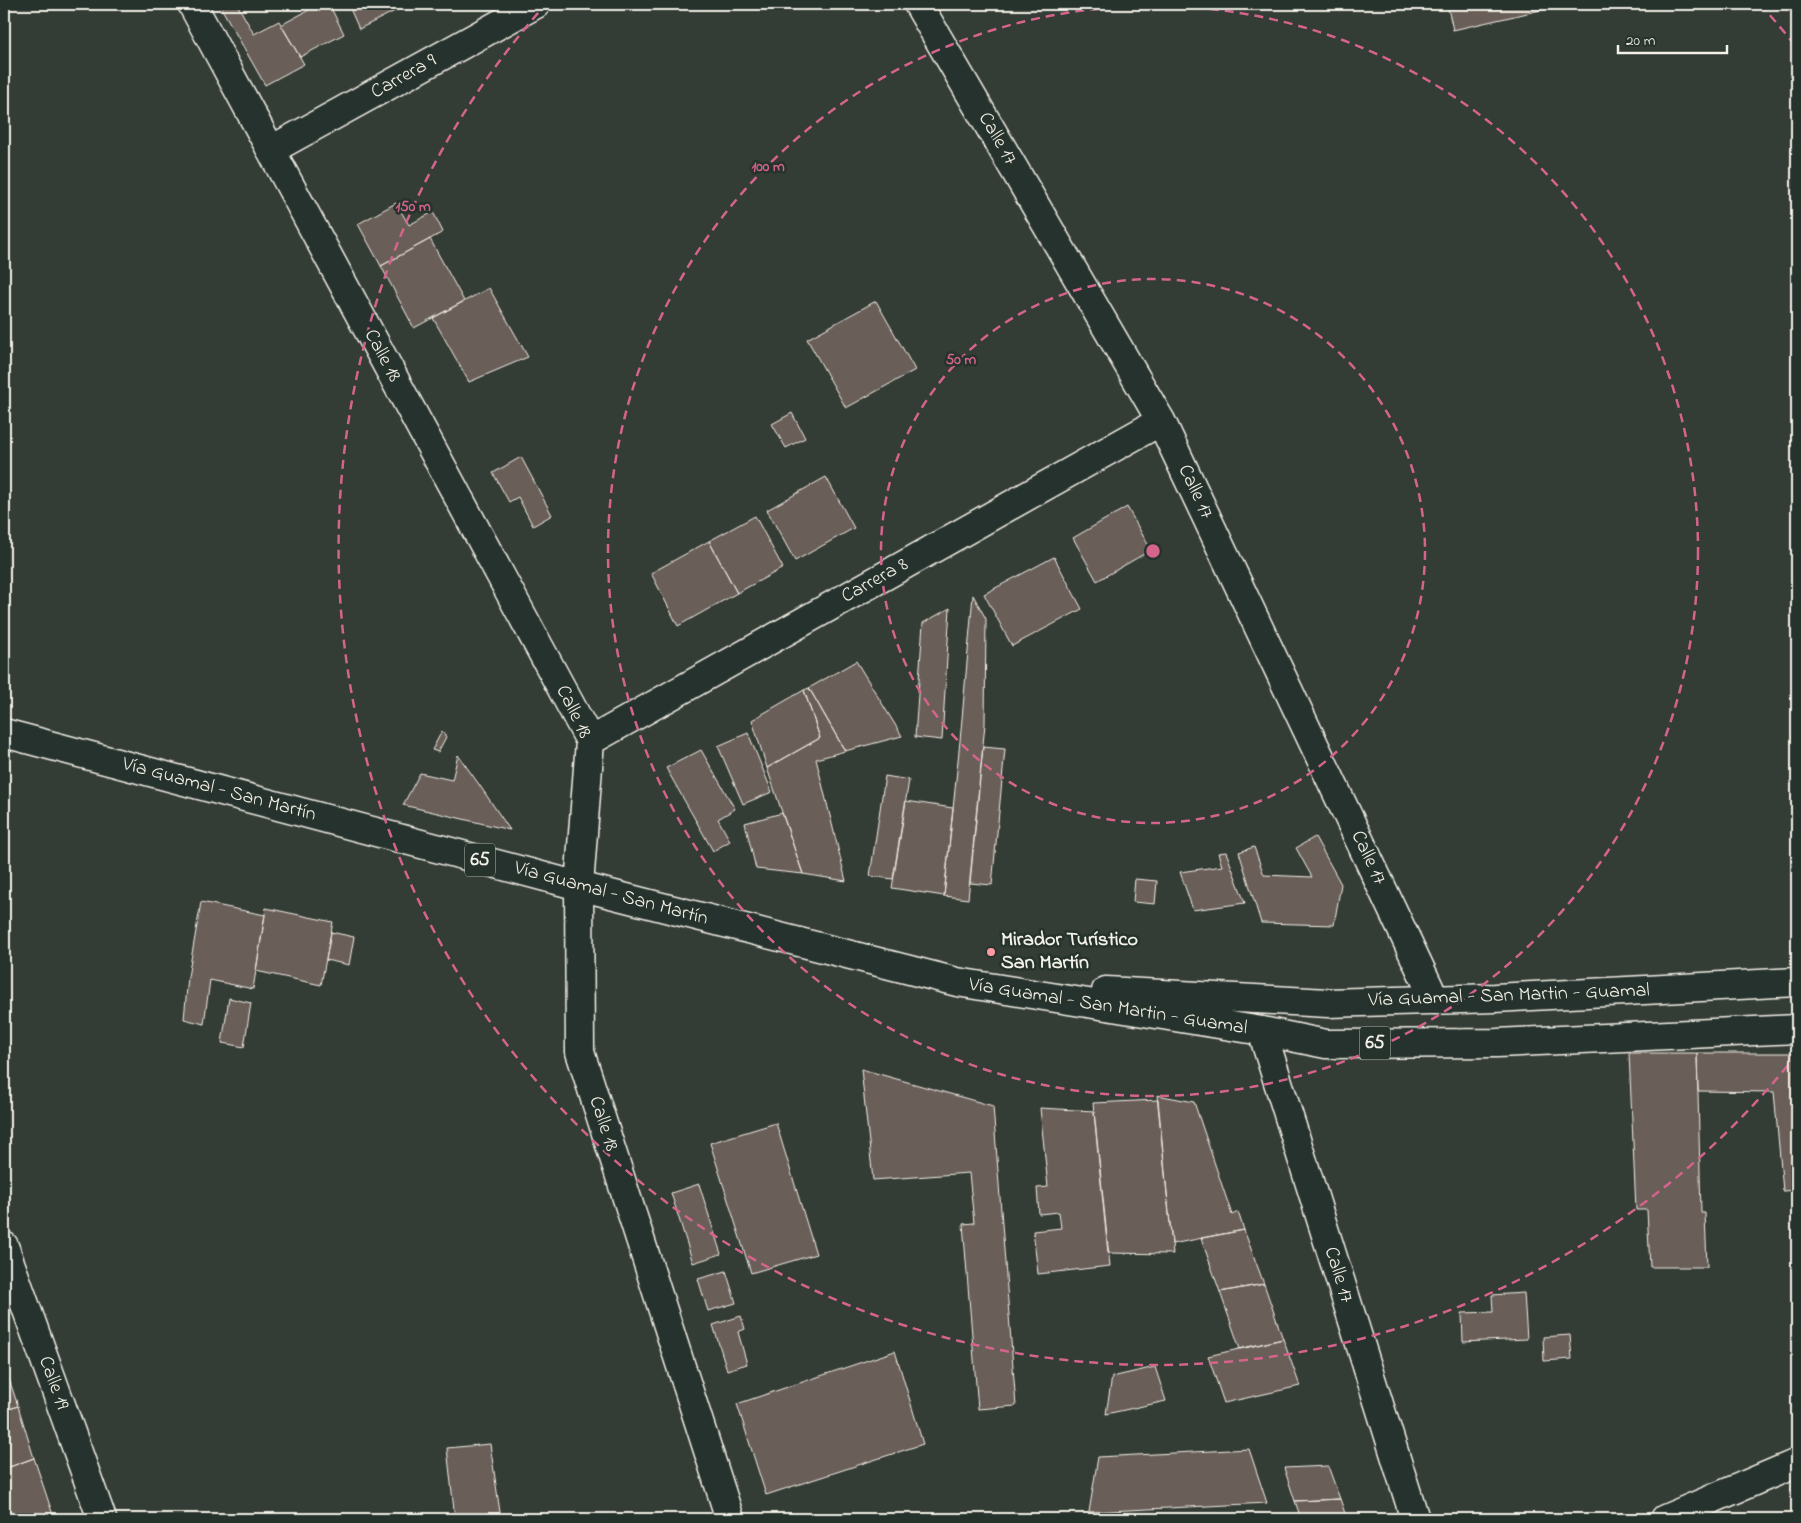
<svg xmlns="http://www.w3.org/2000/svg" width="1801" height="1523" font-family="'Indie Flower',sans-serif">
  <rect width="100%" height="100%" fill="#343c36"/>
  <filter id="ink" filterUnits="userSpaceOnUse"><feTurbulence type="fractalNoise" baseFrequency=".02" numOctaves="2"/><feDisplacementMap in="SourceGraphic" scale="10" xChannelSelector="R" yChannelSelector="G"/><feConvolveMatrix kernelMatrix="1 2 1 2 8 2 1 2 1" color-interpolation-filters="sRGB"/></filter>
  <g filter="url(#ink)">
    <path fill="#6b5f59" stroke="#f4f1e8" d="M219 4H237L254 34 279 21 304 64 265 85Z
      M320 4H329L344 34 300 57 281 25Z
      M348 4H401L403 7 359 29Z
      M401 4H416L404 10Z
      M1447 4H1567L1453 30Z
      M396 203 409 225 433 212 443 232 381 266 358 224Z
      M430 239 464 301 414 328 381 266Z
      M489 288 528 357 469 382 433 318Z
      M876 301 915 370 846 408 807 339Z
      M792 413 805 438 786 448 772 424Z
      M521 457 552 515 533 526 518 497 509 502 493 473Z
      M826 477 854 528 795 561 767 510Z
      M1127 507 1151 550 1097 581 1073 538Z
      M755 516 783 568 737 593 709 541Z
      M709 541 737 593 678 626 651 573Z
      M1054 557 1082 609 1012 646 984 594Z
      M973 595 986 619 985 724 968 899 944 896 960 741Z
      M950 608 942 740 915 737 923 623Z
      M856 661 902 736 845 751 809 688Z
      M809 688 845 751 816 759 846 881 803 874 767 768 820 738 804 690Z
      M804 690 820 738 767 768 752 720Z
      M442 731 446 737 438 752 432 750Z
      M748 733 772 792 743 804 718 746Z
      M983 747 1005 749 992 885 970 883Z
      M701 750 735 809 718 819 730 841 713 851 666 768Z
      M458 755 478 783 510 830 403 805 420 773 452 780Z
      M885 776 909 780 893 879 870 876Z
      M906 801 953 808 944 896 892 888Z
      M782 813 803 874 756 869 745 823Z
      M1315 837 1341 884 1334 925 1261 923 1239 852 1254 847 1264 875 1312 877 1296 848Z
      M1226 852 1245 903 1193 910 1180 872 1222 866 1218 853Z
      M1135 879 1157 881 1155 904 1133 902Z
      M201 902 265 915 253 989 210 980 204 1024 184 1019 188 977Z
      M266 908 333 922 321 985 256 971Z
      M331 932 354 937 349 965 326 960Z
      M229 998 251 1003 244 1047 222 1043Z
      M1629 1053H1697L1701 1213H1705L1707 1267H1650L1647 1210H1636Z
      M1697 1053H1797V1190L1783 1191 1774 1092 1698 1091Z
      M861 1069 993 1106 1016 1406 978 1409 963 1224 974 1223 969 1173 873 1180Z
      M1157 1095 1194 1102 1232 1215 1238 1212 1244 1230 1172 1244Z
      M1158 1100 1173 1254 1108 1253 1093 1103Z
      M1040 1108 1094 1111 1110 1266 1038 1274 1033 1231 1061 1228 1059 1212 1039 1214 1037 1188 1048 1187Z
      M776 1123 816 1254 751 1273 710 1143Z
      M699 1184 721 1254 693 1263 671 1193Z
      M1244 1230 1264 1284 1220 1292 1201 1238Z
      M726 1271 736 1303 708 1311 698 1279Z
      M1264 1284 1283 1339 1240 1349 1220 1292Z
      M1524 1293 1527 1339 1463 1342 1462 1313 1493 1312 1492 1295Z
      M741 1316 745 1329 738 1332 747 1364 727 1370 713 1325Z
      M1570 1335 1572 1359 1544 1361 1543 1337Z
      M1283 1339 1300 1386 1224 1403 1208 1356Z
      M895 1351 923 1444 766 1495 737 1404Z
      M4 1364 18 1406 4 1411Z
      M1155 1367 1166 1401 1106 1414 1112 1377Z
      M18 1406 34 1458 4 1469V1411Z
      M490 1444 501 1519H455L447 1448Z
      M1249 1449 1267 1503 1089 1512 1098 1457Z
      M34 1458 54 1518 11 1519 4 1498V1469Z
      M1328 1466 1340 1499 1295 1501 1284 1468Z
      M1340 1499 1347 1519H1301L1295 1501Z"/>
    <g fill="none" stroke-linecap="round" stroke-linejoin="round">
      <defs>
        <path id="minor" d="M192 4 590 741 579 886 580 1052 730 1519
          M918 4 1161 421 1435 1000
          M271 150 536 4
          M590 741 1161 421
          M1262 1031 1415 1519
          M4 1246 102 1519
          M1665 1519 1797 1463"/>
        <path id="primary" d="M4 733 579 886 957 982 1262 1031 1326 1044 1497 1043 1797 1029
          M1106 991 1328 1003 1495 998 1797 982"/>
      </defs>
      <use href="#minor" stroke="#f4f1e8" stroke-width="31"/>
      <use href="#primary" stroke="#f4f1e8" stroke-width="31"/>
      <use href="#minor" stroke="#26332d" stroke-width="28"/>
      <use href="#primary" stroke="#26332d" stroke-width="28"/>
    </g>
  </g>
  <g fill="none" stroke="#d4648c" stroke-width="2.5" stroke-dasharray="9 6">
    <circle cx="1153" cy="551" r="272"/>
    <circle cx="1153" cy="551" r="545"/>
    <path d="M1797 1054A817 817 0 1 1 546 4M1760 4A817 817 0 0 1 1797 48"/>
  </g>
  <circle fill="#ff9aa2" stroke="#26332d" stroke-width="2" cx="991" cy="952" r="5"/>
  <g text-anchor="middle" dominant-baseline="central" stroke-width="5" stroke-linejoin="round" paint-order="stroke">
    <g fill="#26332d" stroke="#b6b8b0" stroke-width="1">
      <rect x="465" y="843.5" width="30" height="33" rx="4"/>
      <rect x="1360" y="1026.5" width="30" height="33" rx="4"/>
    </g>
    <g font-size="19" font-weight="bold" fill="#f4f1e8">
      <text x="480" y="860">65</text>
      <text x="1375" y="1043">65</text>
    </g>
    <g font-size="20" fill="#f4f1e8" stroke="#26332d">
      <text transform="translate(404 77) rotate(-29)">Carrera 9</text>
      <text transform="translate(997 139) rotate(60)">Calle 17</text>
      <text transform="translate(382 356) rotate(62)">Calle 18</text>
      <text transform="translate(1195 492) rotate(65)">Calle 17</text>
      <text transform="translate(875 581) rotate(-29)">Carrera 8</text>
      <text transform="translate(573 712) rotate(64)">Calle 18</text>
      <text transform="translate(219 790) rotate(15)">Vía Guamal - San Martín</text>
      <text transform="translate(1368 858) rotate(65)">Calle 17</text>
      <text transform="translate(611 894) rotate(15)">Vía Guamal - San Martín</text>
      <text transform="translate(1509 996) rotate(-2)">Vía Guamal - San Martin - Guamal</text>
      <text transform="translate(1108 1007) rotate(9)">Vía Guamal - San Martin - Guamal</text>
      <text transform="translate(603 1124) rotate(72)">Calle 18</text>
      <text transform="translate(1338 1275) rotate(73)">Calle 17</text>
      <text transform="translate(53 1383) rotate(70)">Calle 19</text>
    </g>
    <g font-size="20" font-weight="bold" fill="#f4f1e8" stroke="#26332d" text-anchor="start">
      <text x="1001" y="940">Mirador Turístico<tspan x="1001" dy="23">San Martín</tspan></text>
    </g>
  </g>
  <circle cx="1153" cy="551" r="8" fill="#d4648c" stroke="#26332d" stroke-width="2.5"/>
  <g font-size="15" text-anchor="middle" font-weight="bold" fill="#d4648c" stroke="#26332d" stroke-width="5" stroke-linejoin="round" paint-order="stroke">
    <text x="768" y="171">100 m</text>
    <text x="413" y="211">150 m</text>
    <text x="961" y="364">50 m</text>
  </g>
  <rect width="1801" height="1523" fill="none" stroke="#26332d" stroke-width="20"/>
  <rect x="10" y="10" width="1781" height="1503" fill="none" stroke="#f4f1e8" stroke-width="2" filter="url(#ink)"/>
  <path d="M1618 45v8h109v-8" fill="none" stroke="#f4f1e8" stroke-width="2.5"/>
  <text x="1626" y="45" font-size="15" fill="#f4f1e8" stroke="#26332d" stroke-width="4" paint-order="stroke">20 m</text>
</svg>
